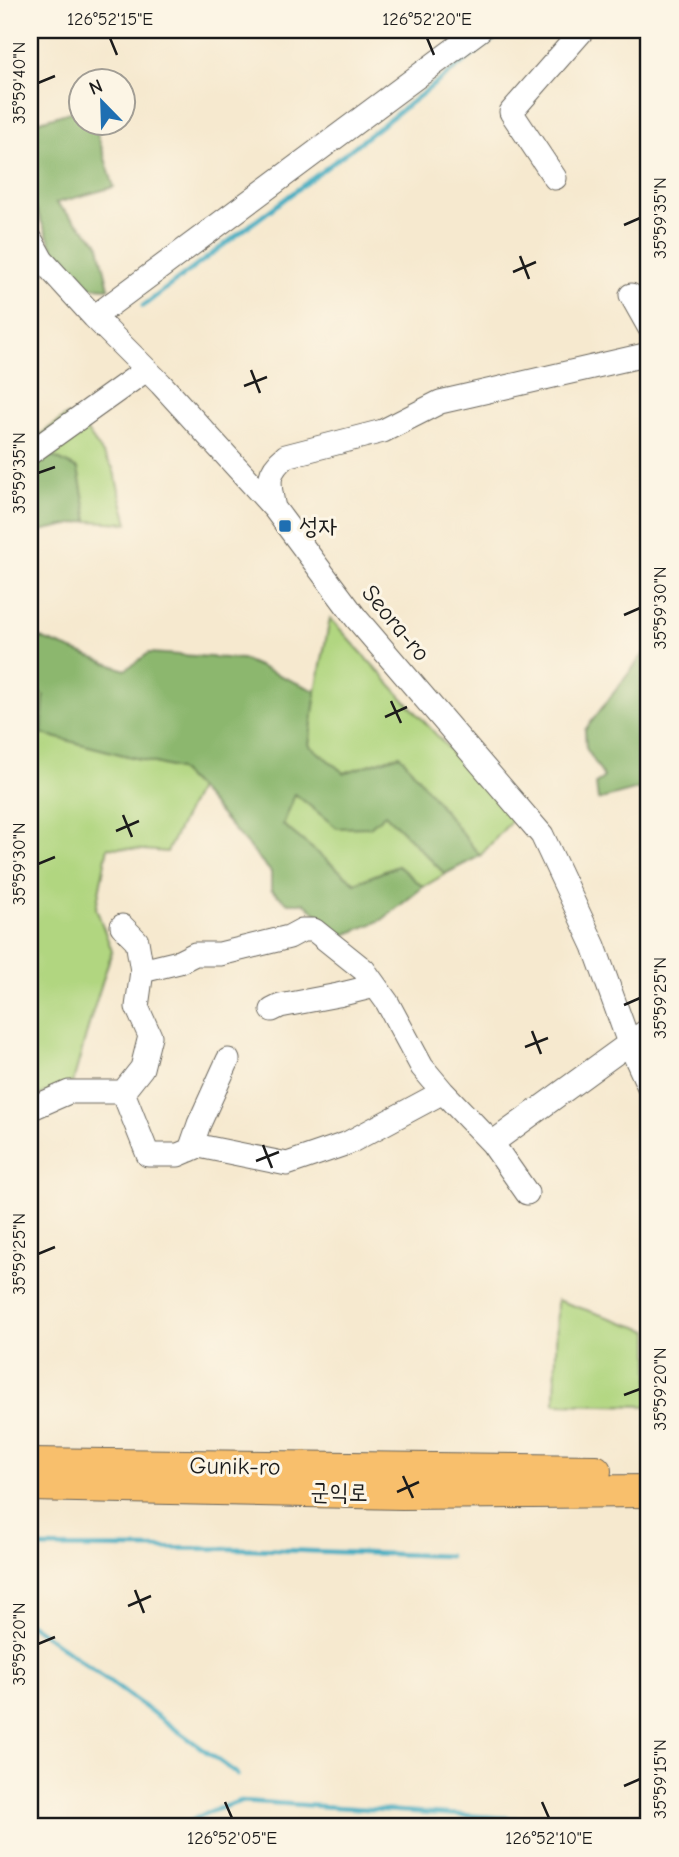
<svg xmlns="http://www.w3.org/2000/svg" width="679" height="1857" font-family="'Comic Neue','Poor Story',sans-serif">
  <rect width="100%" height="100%" fill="#fcf5e5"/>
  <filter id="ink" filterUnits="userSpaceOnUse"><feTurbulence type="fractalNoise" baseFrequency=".0143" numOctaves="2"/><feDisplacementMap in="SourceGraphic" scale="14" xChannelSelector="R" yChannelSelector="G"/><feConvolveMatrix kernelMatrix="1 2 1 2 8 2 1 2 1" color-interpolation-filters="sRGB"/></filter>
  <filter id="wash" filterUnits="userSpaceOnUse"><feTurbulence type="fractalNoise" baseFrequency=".00686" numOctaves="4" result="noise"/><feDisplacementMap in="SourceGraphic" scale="28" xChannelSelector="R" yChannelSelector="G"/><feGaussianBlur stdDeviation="1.57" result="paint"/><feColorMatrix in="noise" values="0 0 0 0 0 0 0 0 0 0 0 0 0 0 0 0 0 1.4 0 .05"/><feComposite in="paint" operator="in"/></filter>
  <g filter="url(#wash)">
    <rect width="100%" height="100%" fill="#f6e9cf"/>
    <path fill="#b1d680" stroke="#66794e" stroke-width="2" d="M67 415 86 430 113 468 128 523 88 521 78 469 46 454 30 476V442Z
      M330 618 513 819 480 856 400 755 344 773 309 745 316 691Z
      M30 686 44 695 43 734 178 769 198 789 167 852 108 847 96 908 112 951 91 1018 73 1082 30 1099Z
      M295 794 385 814 445 874 423 887 398 866 355 883 283 825Z
      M557 1300 649 1331V1406L555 1404Z"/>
    <path fill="#8cb76e" stroke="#546a45" stroke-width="2" d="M80 109V122L94 123 114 187 56 203 98 242 109 288 76 286 54 251 30 195V124Z
      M46 453 78 469 88 521 30 533V476Z
      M30 634 125 670 149 653 242 659 316 691 309 745 344 773 400 755 480 856 445 874 385 814 370 827 337 828 295 794 283 825 355 883 398 866 423 887 382 920 342 936 304 903H288L271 890V872L198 789 178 769 42 734 44 696 30 686Z
      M649 647V786L598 800 596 784 604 777 586 748 585 730Z"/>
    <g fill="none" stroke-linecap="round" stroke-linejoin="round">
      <path stroke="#41acc1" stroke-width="4.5" d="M143 306 351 149 505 30
        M30 1547 252 1549 449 1556
        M30 1624 236 1773 237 1775
        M179 1827 206 1813 241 1801 649 1827"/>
    </g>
  </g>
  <g filter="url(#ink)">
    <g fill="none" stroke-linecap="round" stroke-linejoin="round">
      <defs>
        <path id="minor" d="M555 178 511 112 583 30
          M30 238 42 260 94 317 161 384 274 508 356 618 542 835 594 946 629 1043 649 1087
          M631 295 649 327
          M94 317 480 30
          M30 453 146 370
          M274 508C269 484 265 473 286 456L383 431 440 402 649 354
          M122 926 137 941 142 971 137 1007 150 1036 142 1068 123 1092
          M142 971 179 962 195 954H220L289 937 302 930H314L364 970 387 1002 422 1067 443 1092 492 1143 527 1193
          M272 1010 280 1006 338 995 375 986
          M30 1109 69 1092H123L148 1155H178L199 1146 287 1164 348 1143 443 1092
          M492 1143 649 1029
          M190 1150 199 1124 228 1060"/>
        <path id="highway" d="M30 1464 595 1471
          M30 1485 402 1493 649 1491"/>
      </defs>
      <use href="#minor" stroke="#68645b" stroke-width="25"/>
      <use href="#highway" stroke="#68645b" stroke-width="34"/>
      <use href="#minor" stroke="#fff" stroke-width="23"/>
      <use href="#highway" stroke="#f8bf6c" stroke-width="32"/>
    </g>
  </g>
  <path fill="none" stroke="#1c1c1c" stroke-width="2.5" d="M110 38 117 55M427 38 434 55M38 83 55 76M624 225 640 218M520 256 529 279M513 272 536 262M251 370 260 393M244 386 267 377M38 473 55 467M624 615 640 608M391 701 401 723M385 717 407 707M123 815 132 837M116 831 139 821M38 864 55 857M624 1005 640 998M532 1031 541 1054M525 1047 548 1038M263 1145 272 1168M256 1161 279 1152M38 1254 55 1247M624 1395 640 1389M403 1476 413 1498M397 1492 419 1482M135 1590 144 1613M128 1606 151 1596M38 1644 55 1637M624 1786 640 1779M225 1802 232 1818M542 1802 549 1818"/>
  <rect fill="#1f6fb2" stroke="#fcf5e5" stroke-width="2.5" x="278" y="519" width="14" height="14" rx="3.5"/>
  <g text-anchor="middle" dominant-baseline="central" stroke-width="6" stroke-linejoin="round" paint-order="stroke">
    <g font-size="24" fill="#1c1c1c" stroke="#fcf5e5" text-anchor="start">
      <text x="299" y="526">성자</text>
    </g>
    <g font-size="24" fill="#1c1c1c" stroke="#fcf5e5">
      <text transform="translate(396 623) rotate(50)">Seora-ro</text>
      <text transform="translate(235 1466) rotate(1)">Gunik-ro</text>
      <text transform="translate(339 1492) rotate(1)">군익로</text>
    </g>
  </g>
  <rect width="679" height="1857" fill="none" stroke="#fcf5e5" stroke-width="77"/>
  <g transform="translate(102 102) rotate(337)"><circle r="33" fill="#fcf5e5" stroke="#a29e95" stroke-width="2"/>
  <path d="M0-5L12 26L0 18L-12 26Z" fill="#1f6fb2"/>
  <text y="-10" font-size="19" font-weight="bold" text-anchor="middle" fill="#1c1c1c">N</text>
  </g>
  <rect x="38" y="38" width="602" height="1780" fill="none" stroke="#1c1c1c" stroke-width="2.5"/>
  <g font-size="18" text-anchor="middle" fill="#1c1c1c">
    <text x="110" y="25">126°52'15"E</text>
    <text x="427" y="25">126°52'20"E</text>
    <text transform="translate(19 83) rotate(-90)" y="6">35°59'40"N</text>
    <text transform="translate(660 218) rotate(-90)" y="6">35°59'35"N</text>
    <text transform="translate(19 473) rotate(-90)" y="6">35°59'35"N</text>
    <text transform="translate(660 608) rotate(-90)" y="6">35°59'30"N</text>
    <text transform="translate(19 864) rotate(-90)" y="6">35°59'30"N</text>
    <text transform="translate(660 998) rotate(-90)" y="6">35°59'25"N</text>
    <text transform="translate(19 1254) rotate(-90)" y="6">35°59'25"N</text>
    <text transform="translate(660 1389) rotate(-90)" y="6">35°59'20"N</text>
    <text transform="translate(19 1644) rotate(-90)" y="6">35°59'20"N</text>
    <text transform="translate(660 1779) rotate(-90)" y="6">35°59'15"N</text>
    <text x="232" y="1844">126°52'05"E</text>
    <text x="549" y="1844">126°52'10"E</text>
  </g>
</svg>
